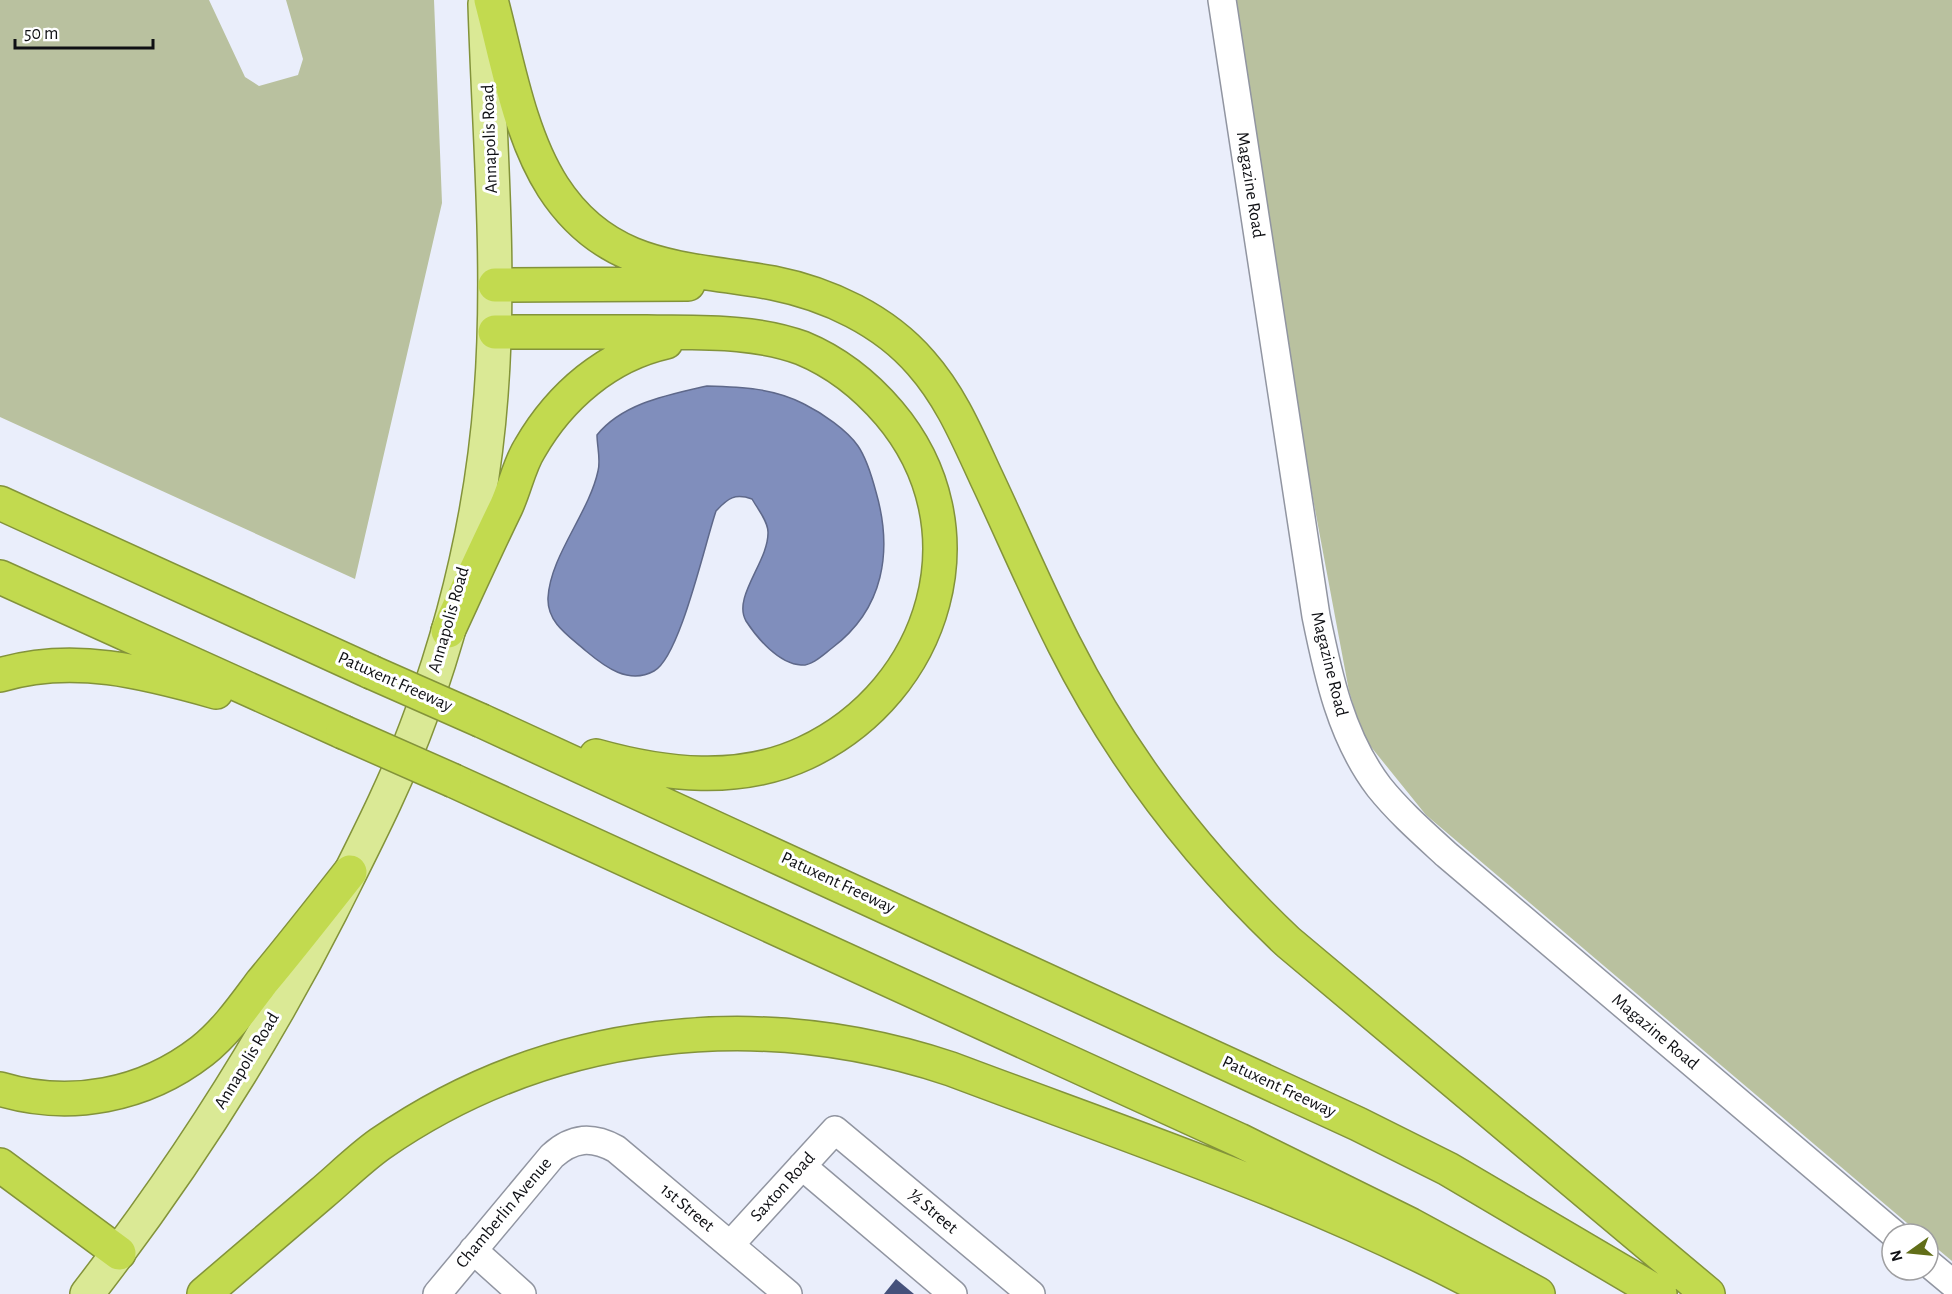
<svg xmlns="http://www.w3.org/2000/svg" width="1952" height="1294" font-family="'Alegreya Sans',sans-serif">
  <rect width="100%" height="100%" fill="#eaeefb"/>
  <path fill="#b9c19f" d="M0 0H209L245 77 259 86 298 75 303 59 286 0H434L442 203 355 579 0 417Z
    M1233 0H1952V1261L1928 1241V1234H1920L1426 815 1363 737 1349 691 1293 392Z"/>
  <path fill="#808ebc" stroke="#5e688a" stroke-width="1.5" d="M707 386C741 387 774 388 804 404 822 413 847 430 858 446 867 459 872 477 876 492 893 551 884 609 832 648 824 654 812 666 801 665 779 664 757 638 746 621 732 597 769 561 768 532 768 521 757 508 752 499 735 493 728 498 716 511 705 543 680 657 654 671 629 685 605 667 586 651 569 636 547 623 548 598 550 556 589 513 598 471 601 460 597 446 597 435 623 403 668 395 707 386Z"/>
  <path fill="#45517b" d="M896 1279 914 1294H884Z"/>
  <g fill="none" stroke-linecap="round" stroke-linejoin="round">
    <defs>
      <path id="minor" d="M1222 0 1316 616C1328 675 1341 737 1379 787 1399 812 1423 833 1447 855L1894 1234
        M802 1166 953 1294
        M730 1245 835 1130 1031 1294
        M473 1250 522 1294
        M1928 1263 1952 1283
        M437 1294 552 1156C573 1137 592 1136 616 1149L788 1294"/>
      <path id="major" d="M87 1294C180 1174 262 1047 331 911 363 847 397 782 421 715 458 613 483 503 491 395 501 265 489 134 485 4"/>
      <path id="highway" d="M491 0C507 60 519 134 553 187 608 272 685 267 773 283 828 294 884 320 921 363 951 397 967 436 986 477 1012 532 1036 589 1064 644 1121 757 1196 855 1288 942L1708 1294
        M495 285 688 284
        M495 332C546 332 596 332 647 332 698 333 753 330 802 348 836 362 865 385 889 413 986 527 937 691 805 753 739 784 664 775 596 756
        M0 503 371 672
        M0 577 343 732
        M448 631C467 590 486 548 506 507 515 488 519 465 530 448 560 396 608 355 666 342
        M0 675C73 653 145 672 216 692
        M482 721 1358 1124 1448 1169 1660 1294
        M454 781 1239 1140 1411 1225 1538 1294
        M0 1089C70 1110 144 1096 202 1051 226 1032 244 1006 262 982 292 946 321 909 350 872
        M0 1165 119 1253
        M204 1294C243 1261 282 1227 321 1194 340 1178 359 1159 380 1144 549 1027 758 1005 951 1069 1134 1138 1323 1200 1495 1294"/>
    </defs>
    <use href="#minor" stroke="#9195a1" stroke-width="30"/>
    <use href="#major" stroke="#83933a" stroke-width="36"/>
    <use href="#highway" stroke="#83933a" stroke-width="36"/>
    <use href="#minor" stroke="#fff" stroke-width="27"/>
    <use href="#major" stroke="#dae995" stroke-width="33"/>
    <use href="#highway" stroke="#c2da4f" stroke-width="33"/>
    <defs>
      <path id="highway-bridge" d="M371 672 482 721
        M343 732 454 781"/>
    </defs>
    <use href="#highway-bridge" stroke="#83933a" stroke-width="36" stroke-linecap="butt"/>
    <use href="#highway-bridge" stroke="#c2da4f" stroke-width="33"/>
  </g>
  <g text-anchor="middle" dominant-baseline="central" stroke-width="6" stroke-linejoin="round" paint-order="stroke">
    <g font-size="18" fill="#0f1014" stroke="#fff">
      <text transform="translate(490 139) rotate(-92)">Annapolis Road</text>
      <text transform="translate(1250 185) rotate(81)">Magazine Road</text>
      <text transform="translate(449 620) rotate(-74)">Annapolis Road</text>
      <text transform="translate(1329 664) rotate(76)">Magazine Road</text>
      <text transform="translate(395 682) rotate(24)">Patuxent Freeway</text>
      <text transform="translate(838 883) rotate(25)">Patuxent Freeway</text>
      <text transform="translate(1655 1032) rotate(40)">Magazine Road</text>
      <text transform="translate(247 1061) rotate(-59)">Annapolis Road</text>
      <text transform="translate(1279 1087) rotate(25)">Patuxent Freeway</text>
      <text transform="translate(783 1187) rotate(-48)">Saxton Road</text>
      <text transform="translate(687 1208) rotate(40)">1st Street</text>
      <text transform="translate(933 1212) rotate(40)">½ Street</text>
      <text transform="translate(504 1213) rotate(-50)">Chamberlin Avenue</text>
    </g>
  </g>
  <g transform="translate(1910 1252) rotate(255)"><circle r="28" fill="#ffffff" stroke="#9f9fa1" stroke-width="1.5"/>
  <path d="M0-4.5L10 22L0 15L-10 22Z" fill="#616e18"/>
  <text y="-9" font-size="16" font-weight="bold" text-anchor="middle" fill="#0f1014">N</text>
  </g>
  <path d="M15 39v9h138v-9" fill="none" stroke="#0f1014" stroke-width="3"/>
  <text x="24" y="39" font-size="18" fill="#0f1014" stroke="#ffffff" stroke-width="4.5" paint-order="stroke">50 m</text>
</svg>
